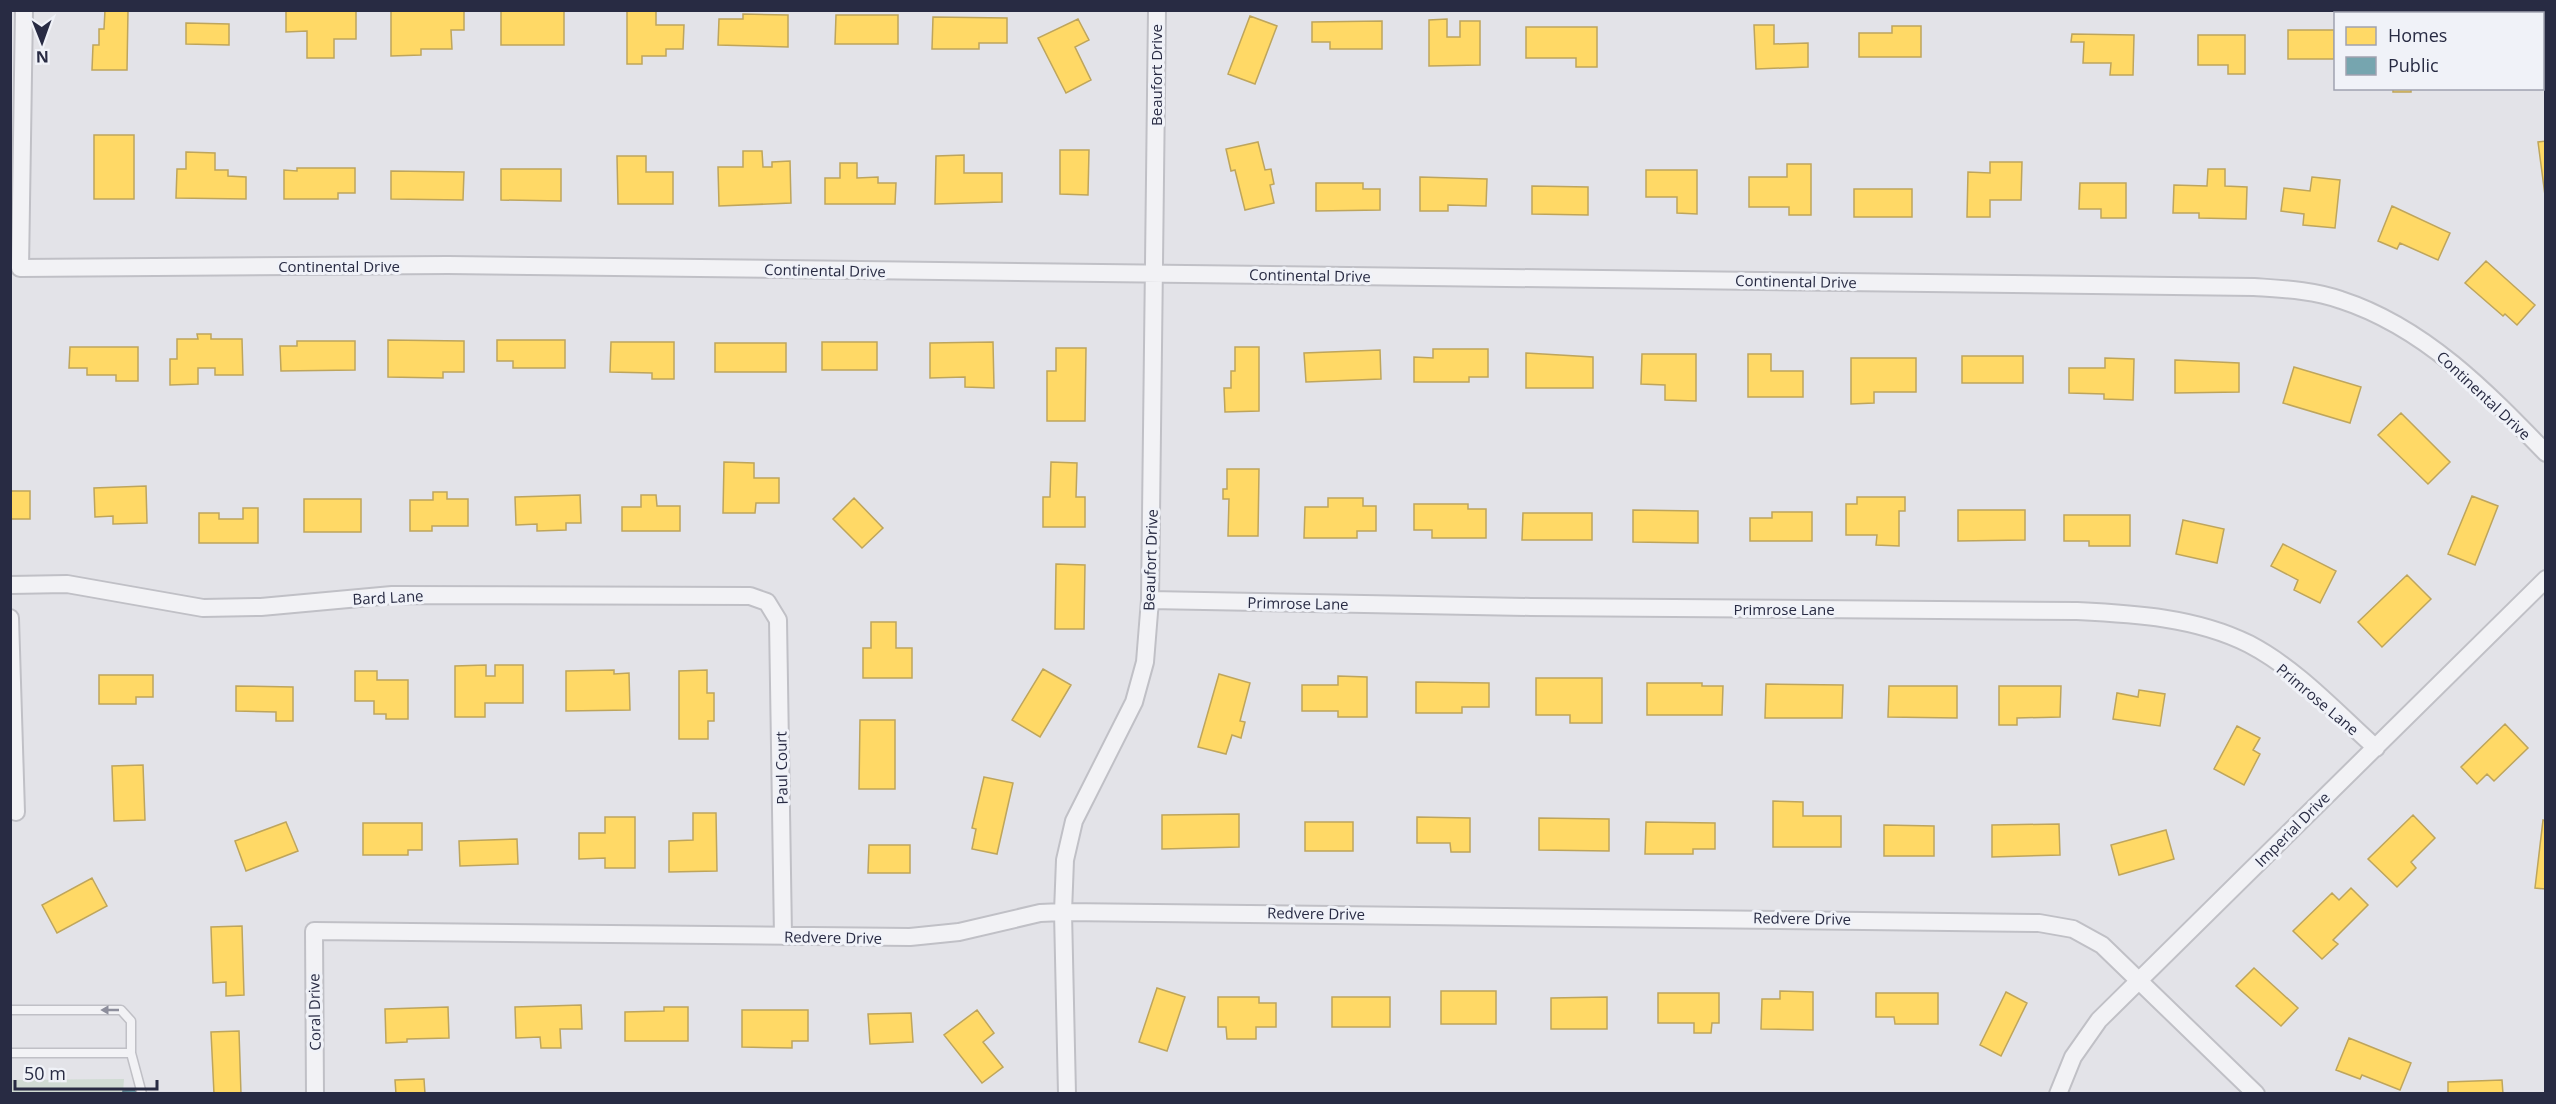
<svg xmlns="http://www.w3.org/2000/svg" width="2556" height="1104" font-family="'Open Sans',sans-serif">
  <rect width="100%" height="100%" fill="#e3e3e8"/>
  <path fill="#d0dbd3" d="M124 1079 123 1093H11L10 1080Z"/>
  <path fill="#ffd966" stroke="#bea55c" stroke-width="1.5" d="M105 10H128L127 70H92L93 45H99V29H104Z
    M286 10H356V39H334V58H307V31L286 32Z
    M627 10 656 11V25H684L683 49H666V56H642V64H627Z
    M391 11H464V30H451L452 49H421V55L391 56Z
    M501 11H564V45H501Z
    M743 14 788 15V47L718 45 719 19H743Z
    M836 15H898V44H835Z
    M1250 16 1277 26 1255 84 1228 74Z
    M933 17 1007 18V43H979V49H932Z
    M1078 19 1089 40 1075 47 1091 80 1066 93 1038 38Z
    M1447 19V37H1460V21H1480V65L1429 66V20Z
    M1382 21V49H1330V42H1312V22Z
    M186 23 229 24V45L186 44Z
    M1754 25H1774V44L1808 43V67L1756 69Z
    M1892 26H1921V57H1859V33H1892Z
    M1526 27H1597V67H1576V58H1526Z
    M2288 30H2334V59H2288Z
    M2072 34 2134 35 2133 75H2110L2111 63H2083L2084 42H2071Z
    M2198 35H2245V74H2228V65H2198Z
    M2542 47 2546 48V80L2542 78Z
    M2393 88H2411V92H2393Z
    M94 135H134V199H94Z
    M2546 141V203L2538 142Z
    M1258 142 1265 170 1271 169 1274 184 1270 185 1274 203 1245 210 1235 170 1231 171 1226 149Z
    M1060 150H1089L1088 195 1060 194Z
    M743 151H762L763 167H772V162L790 161 791 203 719 206 718 167H743Z
    M186 152 215 153V170H228V176L246 177V199L176 198 177 169H186Z
    M964 155V173H1002V202L935 204 936 156Z
    M617 156H646V172H673V204H618Z
    M1990 162H2022L2021 200H1990V217H1967L1968 172 1990 173Z
    M840 163H857V178L878 177V183H896L895 204H825V178H840Z
    M1787 164H1811V215H1789V207H1749V177H1787Z
    M297 168H355V193H338V199H284V170L297 171Z
    M501 169H561V201L501 200Z
    M2208 169H2225V186L2247 187 2246 219 2199 218V213H2173L2174 185 2207 186Z
    M1646 170H1697V214L1677 213V197H1646Z
    M391 171 464 172 463 200 391 199Z
    M1420 177 1487 179 1486 206 1448 205V211H1420Z
    M2312 177 2340 180 2335 228 2303 225 2304 214 2281 211 2284 188 2310 191Z
    M1316 183H1363V189H1380V210L1316 211Z
    M2080 183H2126V218H2101V209H2079Z
    M1532 186 1588 187V215L1532 214Z
    M1854 189H1912V217H1854Z
    M2392 206 2450 233 2438 260 2400 243 2397 249 2378 241Z
    M2486 261 2535 305 2517 325 2505 314 2503 316 2465 283Z
    M197 334H211V339H242L243 375H215V368H198V384L170 385V359H177V339H198Z
    M388 340 464 341V372H443V378L388 377Z
    M497 340H565V368H513V361H497Z
    M297 341H355V370L281 371 280 346H297Z
    M611 342H674V379H652V373L610 372Z
    M822 342H877V370H822Z
    M993 342 994 388 965 387V377L930 378V343Z
    M715 343H786V372H715Z
    M70 347H138V381H116V375H87V368H69Z
    M1235 347H1259V411L1225 412 1224 388H1231V371H1235Z
    M1056 348H1086L1085 421H1047V371H1056Z
    M1433 349H1488V377H1469V382H1414V357L1433 358Z
    M1380 350 1381 379 1306 382 1304 353Z
    M1526 353 1593 357V388H1526Z
    M1642 354H1696V401L1665 400V385L1641 384Z
    M1748 354H1771V371H1803V397H1748Z
    M1962 356H2023V383H1962Z
    M1851 358H1916V392H1874V403L1851 404Z
    M2105 358 2134 359 2133 400 2104 399V394L2069 393V368H2105Z
    M2175 360 2239 363V392L2175 393Z
    M2294 367 2361 387 2350 423 2283 403Z
    M2401 413 2450 462 2428 484 2378 435Z
    M724 462 754 463V478H779V503H756L755 513H723Z
    M1051 462 1077 463 1076 497H1085V527H1043V497H1050Z
    M1227 469H1259L1258 536H1228L1229 499H1223V489H1227Z
    M146 486 147 523 113 524V516L95 517 94 488Z
    M10 491H30V519H10Z
    M433 492H447V499H468V526H432V531H410V500H433Z
    M580 495 581 523H566V530L537 531V524L516 525 515 497Z
    M641 495H656L657 506H680V531H622V507H641Z
    M2472 496 2498 506 2475 565 2448 554Z
    M1857 497H1905V511H1899V546L1876 545 1877 535H1846V504H1857Z
    M854 498 883 528 862 548 833 519Z
    M1328 498H1363V506H1376V531H1357V538H1304L1305 507H1328Z
    M304 499H361V532H304Z
    M1414 504H1468V509H1486V538H1432V530H1414Z
    M243 508H258V543H199V513H219V519H243Z
    M1633 510 1698 511V543L1633 542Z
    M1958 510H2025V540L1958 541Z
    M1772 512H1812V541H1750V518H1772Z
    M1523 513H1592V540H1522Z
    M2064 515H2130V546H2089V541H2064Z
    M2183 520 2224 529 2217 563 2176 554Z
    M2283 544 2336 571 2320 603 2294 590 2298 580 2271 566Z
    M1056 564 1085 565 1084 629H1055Z
    M2407 575 2431 599 2382 647 2358 622Z
    M871 622H896V648H912V678H863V648H871Z
    M486 665V676H495V665H523V703H485V717H455V666Z
    M1043 669 1071 685 1040 737 1012 720Z
    M614 670V674L629 673 630 710 566 711V671Z
    M707 670V693H714V721H708V739H679V671Z
    M355 671H377V680H408V719H386V714H374V701H355Z
    M1219 674 1250 683 1240 721 1245 722 1241 738 1232 735 1226 754 1198 747Z
    M99 675H153V697H136V704H99Z
    M1338 676 1367 677V717H1338V711H1302V685H1338Z
    M1536 678H1602V723H1570V715H1536Z
    M1416 682 1489 683V707H1462V713H1416Z
    M1647 683H1702V686H1723L1722 715H1647Z
    M1766 684 1843 685 1842 718H1765Z
    M236 686 293 687V721H276V712L236 711Z
    M1889 686H1957V718L1888 717Z
    M1999 686H2061L2060 717 2017 718V725H1999Z
    M2139 690 2165 694 2160 726 2113 719 2117 693 2138 697Z
    M860 720H895V789H859Z
    M2505 724 2528 748 2494 781 2487 774 2477 784 2461 767Z
    M2237 726 2260 738 2253 750 2260 754 2244 785 2214 769Z
    M143 765 145 820 114 821 112 766Z
    M984 777 1013 783 997 854 972 849 976 829 972 828Z
    M1773 801 1803 802V816H1841V847H1773Z
    M693 813H716L717 871 669 872V841L693 840Z
    M1239 814V847L1162 849V815Z
    M2413 815 2435 838 2411 862 2416 868 2397 887 2368 859Z
    M605 817H635V868H605V858L579 859V833H605Z
    M1417 817 1470 818V852H1451L1450 843H1417Z
    M1539 818 1609 819V851L1539 850Z
    M2543 820 2546 821V889L2535 888Z
    M286 822 298 851 246 871 235 841Z
    M1305 822H1353V851H1305Z
    M1646 822 1715 823V849H1693V854H1645Z
    M363 823H422V850H408V855H363Z
    M2059 824 2060 855 1992 857V825Z
    M1884 825 1934 826V856H1884Z
    M2166 830 2174 859 2119 875 2111 845Z
    M517 839 518 864 460 866 459 841Z
    M869 845H910V873H868Z
    M92 878 107 906 57 933 42 905Z
    M2351 888 2368 905 2333 940 2338 944 2322 959 2293 931 2332 893 2339 900Z
    M242 926 244 995 226 996V982L213 983 211 927Z
    M2254 968 2298 1008 2281 1026 2236 986Z
    M1157 988 1185 997 1167 1051 1139 1042Z
    M1441 991H1496V1024H1441Z
    M1780 991 1813 992V1030L1761 1029 1762 999H1780Z
    M2006 992 2027 1003 2001 1056 1980 1045Z
    M1658 993H1719V1023H1712L1711 1033H1694V1023H1658Z
    M1876 993H1938V1024H1895L1894 1017H1876Z
    M1218 997H1259V1003H1276V1027H1256V1039H1227L1226 1027H1218Z
    M1332 997H1390V1027H1332Z
    M1607 997V1029H1551V998Z
    M581 1005 582 1029H560L561 1048H541L540 1037 516 1038 515 1007Z
    M448 1007 449 1038 407 1039V1042L386 1043 385 1009Z
    M664 1007H688V1041H625V1012L664 1011Z
    M742 1010H808V1041H792V1048L742 1047Z
    M977 1010 994 1033 983 1042 1003 1067 982 1083 944 1035Z
    M911 1013 913 1042 870 1044 868 1014Z
    M239 1031 241 1094H214L211 1032Z
    M2349 1038 2411 1063 2400 1090 2362 1075 2360 1079 2336 1070Z
    M424 1079 425 1094H396L395 1080Z
    M2502 1080 2503 1094H2448V1082Z"/>
  <path fill="#76a5af" stroke="#5f808f" stroke-width="1.5" d="M136 1090V1094H123V1091Z"/>
  <g fill="none" stroke-linecap="round" stroke-linejoin="round">
    <defs>
      <path id="service" d="M10 1010H121L131 1021V1053L142 1094
        M10 1053H131"/>
      <path id="minor" d="M24 10 20 268 448 265 2254 287C2283 289 2313 290 2341 300 2424 327 2486 391 2546 453
        M10 585 67 584 203 608 261 607 392 595 750 596 767 602 778 620 783 936
        M1150 600 1531 607 2076 611C2134 614 2195 617 2249 644 2297 669 2336 712 2376 748
        M10 618 16 812
        M315 1094 314 931 910 937 959 932 1040 913 1063 912 2039 923 2073 929 2102 945 2256 1094
        M1067 1094 1063 912 1065 860 1074 821 1134 702 1145 662 1150 600 1157 10
        M2058 1094 2073 1057 2099 1020 2546 579"/>
    </defs>
    <use href="#service" stroke="#c0c0c6" stroke-width="11"/>
    <use href="#minor" stroke="#c0c0c6" stroke-width="20"/>
    <use href="#service" stroke="#f2f2f5" stroke-width="8"/>
    <use href="#minor" stroke="#f2f2f5" stroke-width="16"/>
  </g>
  <defs><path id="oneway-solid" d="M-6-.8H1V-3.2L6.5 0L1 3.2V.8H-6Z" transform="scale(1.5)"/></defs>
  <use fill="#8d8e9c" href="#oneway-solid" transform="translate(110 1010) rotate(180)"/>
  <g text-anchor="middle" dominant-baseline="central" stroke-width="6" stroke-linejoin="round" paint-order="stroke">
    <g font-size="15" fill="#282b43" stroke="#f0f2f8">
      <text transform="translate(1156 75) rotate(-90)">Beaufort Drive</text>
      <text x="339" y="266">Continental Drive</text>
      <text transform="translate(825 270) rotate(1)">Continental Drive</text>
      <text transform="translate(1310 275) rotate(1)">Continental Drive</text>
      <text transform="translate(1796 281) rotate(1)">Continental Drive</text>
      <text transform="translate(2484 395) rotate(43)">Continental Drive</text>
      <text transform="translate(1150 560) rotate(-88)">Beaufort Drive</text>
      <text transform="translate(388 597) rotate(-3)">Bard Lane</text>
      <text transform="translate(1298 603) rotate(1)">Primrose Lane</text>
      <text x="1784" y="609">Primrose Lane</text>
      <text transform="translate(2318 699) rotate(40)">Primrose Lane</text>
      <text transform="translate(781 768) rotate(-91)">Paul Court</text>
      <text transform="translate(2292 829) rotate(-45)">Imperial Drive</text>
      <text transform="translate(1316 913) rotate(1)">Redvere Drive</text>
      <text transform="translate(1802 918) rotate(1)">Redvere Drive</text>
      <text transform="translate(833 937) rotate(1)">Redvere Drive</text>
      <text transform="translate(314 1012) rotate(-91)">Coral Drive</text>
    </g>
  </g>
  <rect width="2556" height="1104" fill="none" stroke="#282b43" stroke-width="24"/>
  <rect x="2334" y="12" width="210" height="78" fill="#f0f2f8" stroke="#a0a2b0" stroke-width="1.5"/>
  <rect x="2346" y="27" width="30" height="18" fill="#ffd966" stroke="#a0a2b0" stroke-width="1.5"/>
  <text x="2388" y="42" font-size="18" fill="#282b43">Homes</text>
  <rect x="2346" y="57" width="30" height="18" fill="#76a5af" stroke="#a0a2b0" stroke-width="1.5"/>
  <text x="2388" y="72" font-size="18" fill="#282b43">Public</text>
  <g transform="translate(42 42) rotate(179)" stroke="#f0f2f8" stroke-width="4.5" paint-order="stroke">
  <path d="M0-4.5L10 22L0 15L-10 22Z" fill="#282b43"/>
  <text y="-9" font-size="16" font-weight="bold" text-anchor="middle" fill="#282b43">N</text>
  </g>
  <path d="M15 1080v9h142v-9" fill="none" stroke="#282b43" stroke-width="3"/>
  <text x="24" y="1080" font-size="18" fill="#282b43" stroke="#f0f2f8" stroke-width="4.5" paint-order="stroke">50 m</text>
</svg>
